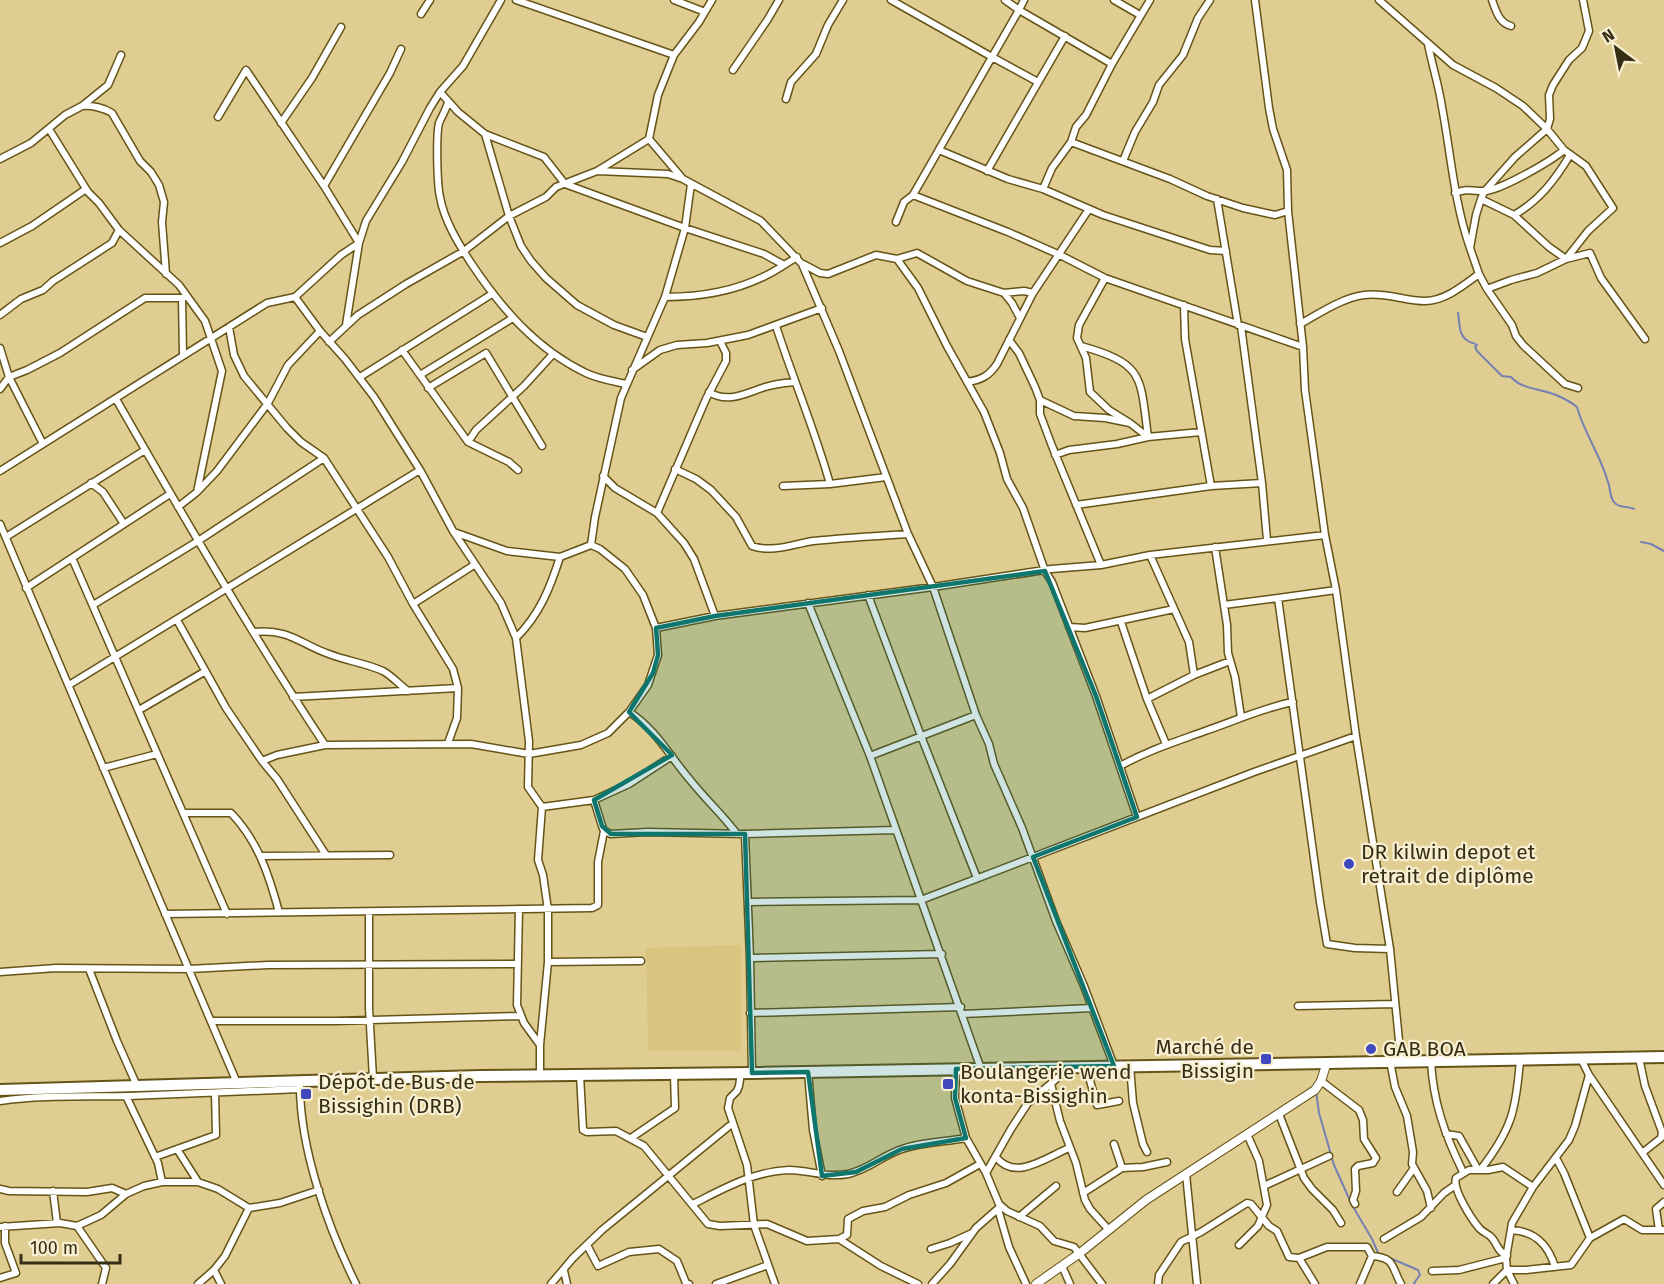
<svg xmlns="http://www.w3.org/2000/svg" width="1664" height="1284" font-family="'Fira Sans',sans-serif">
  <rect width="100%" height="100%" fill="#e0cd91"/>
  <path fill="#d9c480" d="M741 945V1051L648 1050 646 948Z"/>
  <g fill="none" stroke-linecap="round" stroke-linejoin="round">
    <path stroke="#7581b2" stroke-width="2" d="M1458 313C1460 323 1458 335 1468 341 1471 343 1475 343 1477 345L1475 347 1477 351 1502 376 1511 377C1521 389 1541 389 1556 395 1563 398 1571 402 1577 407 1584 433 1601 456 1608 482 1611 489 1609 499 1616 504 1621 508 1629 506 1634 509
      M1641 542 1651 544 1664 551
      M1316 1091 1319 1113 1334 1165 1352 1205 1372 1239 1379 1255
      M1390 1258 1418 1270 1420 1275 1414 1283 1415 1284"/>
    <defs>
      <path id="minor" d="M516 0 674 55
        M674 0 705 12
        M891 0 992 57 1019 10 1112 64 1150 0
        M1005 0 1019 10 1024 0
        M1114 0 1140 15
        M1255 0 1269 108 1273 129 1287 170 1288 211 1303 347 1305 390 1325 535 1336 590 1356 736 1390 949 1401 1061
        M1379 0 1453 65 1496 88 1523 106 1547 129 1564 150 1586 166 1613 208 1588 231 1566 259 1549 247 1514 215
        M1492 0C1496 11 1499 23 1511 26
        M1583 0 1589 31 1582 48 1569 60 1553 85 1549 95 1550 119 1547 129 1515 157 1484 192 1481 199 1476 215 1470 248 1479 274 1487 289 1511 280 1537 273 1566 259 1590 253 1601 278 1645 339
        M421 14 430 0
        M1428 44C1432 65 1439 86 1442 107 1451 155 1454 202 1470 248
        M733 70 768 19 779 0
        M440 92 458 112 485 134 509 216 521 246 531 261 546 278 577 305 614 325 647 337
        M786 99 791 82 816 54 828 25 843 0
        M448 102C446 110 442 116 439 123 436 135 437 184 440 197 444 220 458 243 471 263 501 308 536 349 586 373 598 379 613 381 626 384
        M82 106C92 105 104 108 112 113L140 161 151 172 159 185 164 202 162 222 166 274
        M218 117 246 70 324 186 359 243 346 325
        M281 123 312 78 341 27
        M49 129 88 192 99 203 119 230 179 285 205 321 222 371 197 492
        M485 134 544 157 565 184 685 228 764 254 784 265
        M649 139 682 178
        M1071 142 1170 179 1207 196 1243 208 1275 215 1288 211
        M939 150 1008 179 1043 189 1103 215 1210 250 1226 251
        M0 159 31 143 65 115 82 106 108 85 121 55
        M1123 161 1135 132 1153 102 1159 85 1183 55 1198 18 1210 0
        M597 171 668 174 683 179 761 221 802 264 839 351 908 534 933 587 976 715 989 744 994 764 1022 828 1056 921 1084 986 1114 1066
        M987 171 1065 36
        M324 186 390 73 401 49
        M1043 189 1052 168 1071 142 1076 127 1086 115 1112 64
        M1455 193C1469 188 1469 191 1483 191 1498 192 1551 161 1564 150
        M913 195 1008 232 1060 255 1105 278 1303 347
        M1217 199 1238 325
        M1481 199 1514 215C1539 201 1555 180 1570 155
        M896 222 904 202 913 195 992 57 1038 82
        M0 243 32 226 86 189
        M897 259 918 288 947 346 984 412 1000 453 1007 479 1023 508 1045 571 1052 582 1096 696 1137 817
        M803 264 820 273 828 274 876 255 897 259 917 253 967 281 1004 293 1024 291 1033 293
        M1105 278 1079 325 1077 338 1086 358 1090 392 1109 410 1130 423
        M1487 289 1512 325 1516 336 1523 345 1565 384 1578 388
        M1004 293 1012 303 1020 318
        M295 297 320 331 345 359 374 397 420 470 453 531 501 603 516 638 529 741 528 787 542 807 538 860 543 875 548 910V962L540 1045V1076
        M665 297 685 228 691 184
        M182 298 183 355
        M1184 305 1185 339 1211 486
        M0 315 21 299 43 290 53 281 112 243 119 230
        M1300 324C1320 313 1342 298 1364 295 1385 292 1405 301 1425 301 1445 301 1464 285 1479 274
        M776 326C793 379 815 430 830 484
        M1241 326 1262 483 1267 540
        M229 327 234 355 244 376 287 428 301 442 324 458 388 557 413 604 453 669 458 688 457 718 448 743
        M1009 340 1019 353 1035 387 1040 400V414L1052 446 1101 565
        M329 342 358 315 406 284 464 251 509 216 546 197 556 187 597 171 649 139 658 95 674 55 699 22 712 0
        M1081 346C1145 364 1140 376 1148 437
        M0 348 9 377 43 444
        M402 350 468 442 509 462 518 470
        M632 370 660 350 677 345 707 343 748 335 822 308
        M420 375 513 318
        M360 377 492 294
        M967 382C981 380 989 376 997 364L1033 293 1089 209
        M428 388 486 353 542 446
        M0 389 9 377 27 370 60 353 145 298H182L187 296
        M709 392C728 404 746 393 765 387 774 384 784 383 794 382
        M116 399C183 516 251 633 325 745
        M1040 400 1074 416 1105 418 1130 423 1148 437
        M468 442 476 430 524 386 553 354
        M1055 455 1069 450 1117 444 1148 437 1201 432
        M675 469 696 479 711 490 736 517 752 546C773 553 793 544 813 541 844 538 876 536 908 534
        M0 471 267 303 295 297 341 255 359 243 366 221 402 162 430 108 440 92 463 66 501 0
        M603 476 615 488 657 513 684 543 694 559 715 616
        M91 483 103 492 124 524
        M783 486 830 484 886 477
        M1076 505 1211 486 1262 483
        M178 507 197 492 217 471 268 403 288 365 320 331
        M657 513 706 399 726 361V353L720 341
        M0 524 237 1083
        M454 532 507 551 560 557
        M6 537 145 450
        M591 545 595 517 621 398 665 297C698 297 735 291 765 276 776 271 787 263 797 257
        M1215 547 1227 625 1228 653 1235 677 1241 717
        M1150 555 1189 642 1194 675 1230 661
        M72 558 227 914
        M26 588 170 494
        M1336 590 1278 598 1320 902 1327 944 1355 948 1390 949
        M868 595 921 736 977 878
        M808 603 870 756 981 1069
        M413 604 474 565
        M93 605 198 541 324 458
        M1224 605 1278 598
        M177 620 226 708 262 761 277 779 326 855
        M1121 622 1147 699 1166 744
        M1069 627 1085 628 1174 609
        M656 628 715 616 933 587 1051 569 1101 565 1150 555 1325 535
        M254 632C291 629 298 643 329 654 347 661 365 663 383 671 392 676 400 685 408 691
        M69 685 420 470
        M293 697 458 688
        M1147 699 1194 675
        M139 710 204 672
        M629 712C656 729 670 757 691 781 706 800 723 815 737 834
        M870 756 976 715
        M262 761 277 755 325 745 471 744 529 754 581 745 608 733 629 712 648 685 658 655 656 628 643 595 625 569 600 549 591 545 560 557C550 588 540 614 516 638
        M1120 766C1149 750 1175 742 1205 731 1235 721 1262 708 1293 702
        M103 768 157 754
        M594 800 602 826 604 831 611 834 648 832 745 834 895 830
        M542 807 594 800 629 784 672 756
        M183 813H231C258 841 269 875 279 912
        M745 834 750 958 752 1073
        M261 856 390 855
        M749 902 921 900 1254 772 1356 736
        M519 909 517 1005 524 1023 540 1045
        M369 912V1008L373 1078
        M165 914 592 908 598 905V862L604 831
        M750 958 942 954
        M548 962 641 961
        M89 969 117 1041 137 1086
        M0 972 56 968 189 969 268 965 517 964
        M1298 1006 1395 1004
        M750 1013 961 1007
        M963 1014 1092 1008
        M211 1021H334L520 1016
        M1639 1058 1645 1086 1662 1132 1661 1138 1642 1153
        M1581 1059 1589 1075 1664 1185
        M1390 1061 1395 1087 1407 1116 1413 1152 1412 1164 1427 1191 1431 1208
        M1431 1061C1433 1102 1445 1135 1463 1172
        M1130 1066 1133 1103 1143 1144 1147 1152
        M1086 1067 1097 1105 1119 1101
        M956 1069 955 1098 966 1138 986 1173 999 1204 1007 1211 1040 1226 1054 1241 1074 1247 1102 1284
        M808 1072 813 1130 822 1176
        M741 1073 739 1086 737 1091 730 1098 728 1108 747 1165 754 1225 775 1284
        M580 1075 583 1130 587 1132 616 1131 644 1146 708 1224 720 1226 767 1224 807 1241 839 1239 881 1266 918 1284
        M1321 1081 1359 1110 1363 1120 1364 1139 1376 1158 1373 1163 1358 1166 1355 1169 1356 1191 1353 1200 1355 1204
        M1051 1084 1060 1121 1076 1163 1085 1200 1090 1209 1108 1229
        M300 1086C300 1149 328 1228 356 1284
        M126 1096 158 1163 162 1182
        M0 1101C43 1095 86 1097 129 1096 186 1094 243 1091 300 1089
        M1279 1114 1304 1178 1312 1189 1333 1210 1341 1223
        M1446 1134 1459 1136 1477 1168
        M631 1138 675 1108 674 1074
        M1114 1144 1122 1168
        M177 1149 198 1182
        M155 1157 216 1135 215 1093
        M996 1157C1015 1182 1047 1157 1069 1148
        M1556 1158 1564 1173 1590 1238
        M1481 1169C1512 1129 1516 1110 1520 1060
        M986 1173 1011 1129 1028 1103 1068 1069
        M1186 1174 1197 1284
        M1264 1186 1329 1156
        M0 1189 9 1191 87 1192 112 1188 126 1194
        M53 1191 57 1223
        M1397 1192 1414 1168
        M1083 1193 1122 1168 1143 1167 1167 1162
        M693 1204C723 1189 754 1171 789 1170 810 1170 825 1178 848 1174 868 1170 883 1155 902 1149 922 1142 945 1142 966 1138
        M998 1209 1009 1247 1026 1284
        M1019 1217 1056 1186
        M77 1226 106 1268 102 1284
        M0 1227 60 1223 77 1226 101 1215 126 1194 144 1186 162 1182H198L218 1189 249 1208
        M1511 1230C1535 1231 1548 1244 1555 1267
        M1659 1230 1656 1209 1664 1202
        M839 1239 847 1235 848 1219 863 1211 885 1207 909 1195 946 1183 980 1164
        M1384 1239 1421 1217 1444 1193 1454 1186
        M587 1245 598 1266 629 1252 659 1249 677 1261 686 1283 689 1284
        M1239 1245 1258 1226 1267 1205 1259 1161 1247 1134
        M931 1249 950 1243 972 1233
        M1507 1256C1497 1251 1498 1245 1492 1238 1489 1234 1484 1233 1480 1229 1472 1220 1452 1189 1456 1178L1469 1170H1488L1503 1167 1533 1187
        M1299 1258 1315 1284
        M1062 1266 1070 1284
        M564 1271 567 1284
        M1432 1271 1459 1270 1506 1258
        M0 1278 16 1273 5 1243V1226
        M198 1284 214 1270
        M221 1284 214 1270 225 1256 249 1208 280 1203 319 1190
        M551 1284 573 1258 602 1230 733 1123
        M716 1284 768 1265
        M932 1284 950 1264 976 1228 1001 1206
        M1158 1284 1159 1275 1181 1242 1201 1232 1247 1203 1251 1204 1269 1226 1277 1231 1289 1257 1299 1258 1327 1247H1367L1372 1256C1396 1258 1391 1267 1401 1284
        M1360 1284 1372 1256
        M1493 1284 1507 1270H1526L1571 1265 1590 1238 1624 1219 1642 1230H1664
        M1514 1284 1507 1270 1506 1258 1512 1223 1533 1187 1569 1140 1575 1126 1589 1075"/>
      <path id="tertiary" d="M1036 1284 1080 1253 1146 1200 1315 1090 1321 1081 1327 1062"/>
      <path id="primary" d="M0 1090 480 1076 752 1073 1664 1057"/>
    </defs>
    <use href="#minor" stroke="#655417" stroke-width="9"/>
    <use href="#tertiary" stroke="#655417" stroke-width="10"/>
    <use href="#primary" stroke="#655417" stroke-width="14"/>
    <use href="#minor" stroke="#fff" stroke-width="6"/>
    <use href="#tertiary" stroke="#fff" stroke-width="8"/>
    <use href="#primary" stroke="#fff" stroke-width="10"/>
  </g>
  <path fill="#0f766e" fill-opacity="0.2" stroke="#0f766e" stroke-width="4.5" stroke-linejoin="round" d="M1045 571 1096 696 1137 817 1033 857 1114 1066 956 1069 955 1098 966 1138 902 1149 856 1172 822 1176 808 1072 752 1073 745 834H611L602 826 594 800 672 755 629 712 653 673 658 655 656 628 715 616Z"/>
  <g fill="#3f49bd" stroke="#f8efd1" stroke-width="2">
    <circle cx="1349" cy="864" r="6"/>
    <circle cx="1371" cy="1049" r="6"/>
    <rect x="1260" y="1053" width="12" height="12" rx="3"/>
    <rect x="942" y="1078" width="12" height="12" rx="3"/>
    <rect x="300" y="1088" width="12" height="12" rx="3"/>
  </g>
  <g text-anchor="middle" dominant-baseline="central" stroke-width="4.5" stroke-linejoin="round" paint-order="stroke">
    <g font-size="21" fill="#352e15" stroke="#f8efd1" text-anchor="start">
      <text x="1361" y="852">DR kilwin depot et<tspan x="1361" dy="24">retrait de diplôme</tspan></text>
      <text x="1254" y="1047" text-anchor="end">Marché de<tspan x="1254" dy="24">Bissigin</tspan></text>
      <text x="1383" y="1049">GAB BOA</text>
      <text x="960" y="1072">Boulangerie wend<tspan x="960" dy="24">konta-Bissighin</tspan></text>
      <text x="318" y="1082">Dépôt de Bus de<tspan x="318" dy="24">Bissighin (DRB)</tspan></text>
    </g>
  </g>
  <g transform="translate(1616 48) rotate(328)" stroke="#f8efd1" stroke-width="4.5" paint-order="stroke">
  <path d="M0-4.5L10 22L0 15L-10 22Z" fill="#352e15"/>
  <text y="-9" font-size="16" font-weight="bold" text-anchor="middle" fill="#352e15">N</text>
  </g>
  <path d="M21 1254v9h99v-9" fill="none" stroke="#352e15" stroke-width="3"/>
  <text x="30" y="1254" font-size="18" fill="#352e15" stroke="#f8efd1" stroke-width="4.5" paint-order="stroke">100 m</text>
</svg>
